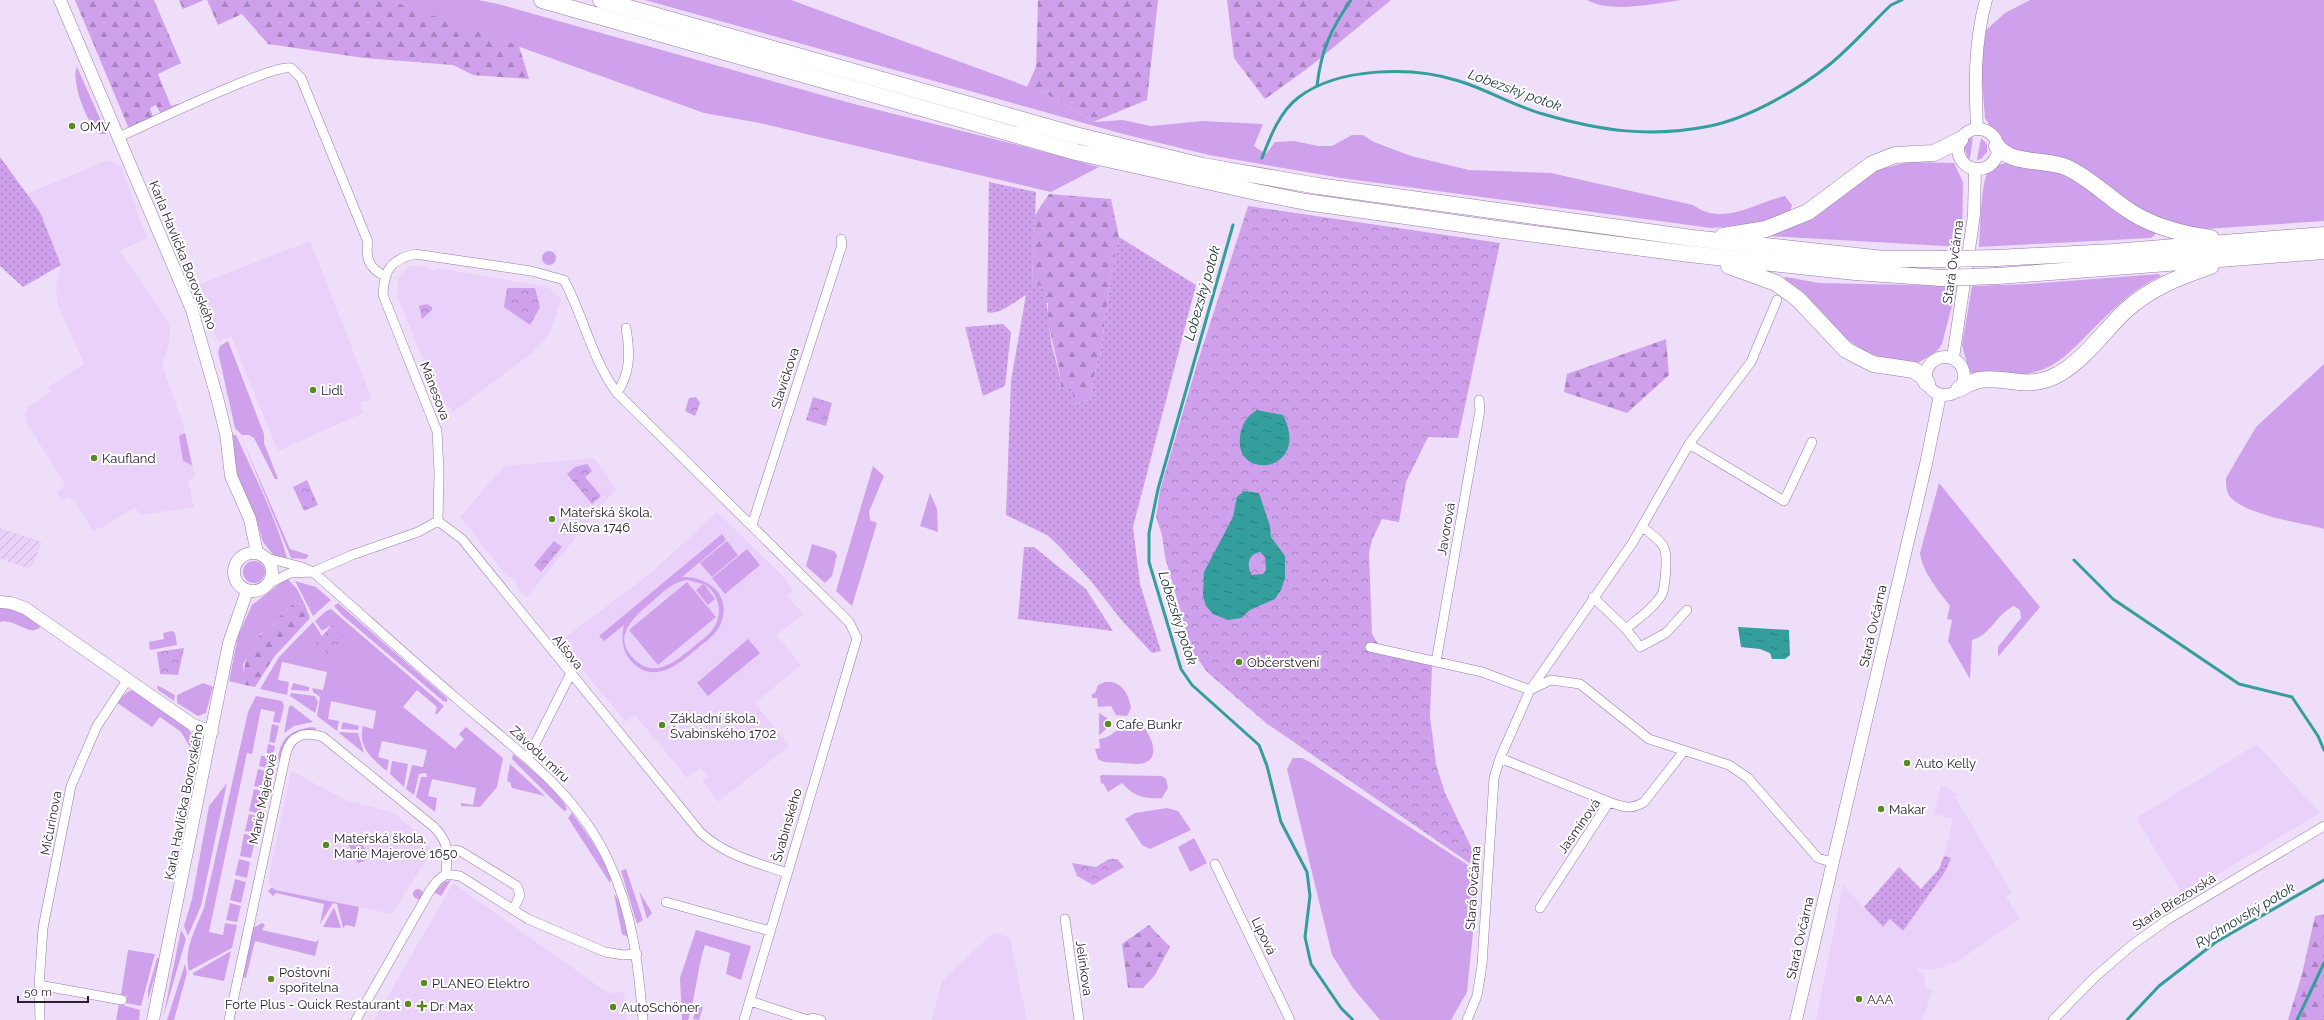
<svg xmlns="http://www.w3.org/2000/svg" width="2324" height="1020" font-family="Raleway,sans-serif">
  <defs>
    <pattern id="industrial-furrows" width="10" height="10" patternUnits="userSpaceOnUse"><rect width="10" height="10" fill="#ead1fa"/><path d="M-1 1l2-2M0 10L10 0M9 11l2-2" fill="none" stroke="#c9b3d7"/></pattern>
    <pattern id="forest-firs" width="22" height="20" patternUnits="userSpaceOnUse"><rect width="22" height="20" fill="#cfa1ec"/><path d="M5 1l3.5 6h-7zM16 11l3.5 6h-7z" fill="#a883c0"/></pattern>
    <pattern id="park-crowns" width="20" height="18" patternUnits="userSpaceOnUse"><rect width="20" height="18" fill="#cfa1ec"/><path d="M2 6a3 3 0 1 1 6 0M12 15a3 3 0 1 1 6 0" fill="none" stroke="#a883c0"/></pattern>
    <pattern id="garden-dots" width="8" height="8" patternUnits="userSpaceOnUse"><rect width="8" height="8" fill="#cfa1ec"/><path d="M2 2h.1M6 6h.1" fill="none" stroke="#a883c0" stroke-width="1.8" stroke-linecap="round"/></pattern>
    <pattern id="water-ripples" width="26" height="14" patternUnits="userSpaceOnUse"><rect width="26" height="14" fill="#339e9b"/><path d="M2 4q2-2 4 0t4 0M15 11q2-2 4 0t4 0" fill="none" stroke="#2b807f"/></pattern>
  </defs>
  <rect width="100%" height="100%" fill="#efdefa"/>
  <path fill="#ead1fa" d="M107 160 121 166 147 238 120 251 170 324 169 345 163 361V368L182 420 195 474 193 478 188 481 194 507 140 515 135 507 100 529 98 527 93 531 74 500 68 497 62 500 57 492 64 487 63 481 26 422 25 414 28 407 51 392 48 387 84 364 58 305 56 287 61 265 40 212 27 194Z
    M310 241 372 399 360 403 363 413 278 451 231 336 218 342 197 285Z
    M409 266H424L430 270H435L437 268 548 287 561 299 550 333 532 353 453 412 437 394 397 296 398 279Z
    M594 458 616 489 526 598 518 588 514 579 506 575 460 517 504 466Z
    M717 512 785 578 786 581 794 590 787 595 803 614 777 635 801 665 755 703 789 746 718 802 702 781 708 777 700 768 687 778 635 715 626 722 559 642 651 573Z
    M2257 744 2320 813 2183 895 2136 818Z
    M291 771 346 800 394 813 421 836 417 841 433 849 392 914 275 890 268 881Z
    M1941 785 1959 794 1955 797 2012 893 2006 897 2020 918 1954 964H1947L1945 967 1929 970 1917 968 1925 978V988L1933 990 1922 1020H1816L1843 885 1883 927 1890 919 1902 930 1945 872 1951 858 1944 856 1953 819 1934 814Z
    M453 883 608 993 624 991 627 1020H374Z
    M994 932 1010 938 1027 1020H932L942 981Z"/>
  <path fill="url(#industrial-furrows)" d="M0 528 42 542 31 569 0 559Z"/>
  <path fill="#cfa1ec" fill-rule="evenodd" d="M389 0H478L498 4 854 104 1022 146 1099 167 1051 192 760 123 704 113Z
    M645 0H791L1045 93 1093 122 1123 120 1151 126 1203 121 1263 124 1254 146 1266 154 1275 142 1294 141 1319 146H1332L1352 135H1363L1374 142 1411 156 1469 170 1551 173 1693 205C1723 227 1754 203 1785 196L1792 205 1790 212 1758 224 1711 228 1341 178 1209 155 1127 135Z
    M1587 0H1682C1655 3 1611 14 1587 0Z
    M2030 0H2324V221L2205 229 2169 223 2000 142 1985 118 1981 68 1985 31 2005 13Z
    M77 67 106 132V134H100C88 126 70 81 77 67Z
    M1973 137 1970 158 1968 159 1964 146 1968 140Z
    M1981 138 1987 144V152L1981 159 1977 160Z
    M1908 162 1954 163 1963 182 1962 247 1767 236 1788 229 1815 215 1878 170Z
    M2005 163 2039 167 2065 175 2155 232V235L2151 238 1979 247C1980 233 1981 181 1988 172 1993 167 1999 165 2005 163Z
    M542 258a7 7 0 1 1 14 0a7 7 0 1 1-14 0Z
    M2159 274 2161 276C2132 289 2111 311 2089 333 2074 348 2059 365 2038 371 2026 375 2014 375 2001 375 1990 375 1978 377 1969 371L1962 345 1972 286 2028 284Z
    M1786 277 1819 283 1957 286 1942 344 1937 351 1918 363 1885 359 1866 352 1846 339 1806 295 1783 278Z
    M228 341 264 434V443L278 479H275L254 438 249 435H242L235 428 218 352 220 346Z
    M2324 364V529C2298 522 2250 516 2231 498 2226 493 2226 484 2226 478L2256 427Z
    M185 433 192 465 183 461 179 436Z
    M233 435H236C255 476 276 518 288 561L275 557 263 542 256 519 235 471Z
    M242 439 290 549 309 555 306 559 291 558Z
    M873 466 884 476 869 512 870 520 877 523 852 606 836 591Z
    M1939 483 2040 607 1998 657V647L2021 618 2020 610 2014 606C1994 616 1992 634 1972 640L1970 679 1948 641 1952 620 1947 619 1950 606C1939 591 1922 572 1920 553Z
    M930 493 937 509 938 532 920 526Z
    M722 534 726 540 682 577C707 576 732 594 721 623 717 634 706 641 698 648 680 663 657 684 634 664 622 653 621 640 624 625L604 641 599 636ZM687 580 703 584 696 590 708 605 715 599 704 584C719 593 724 614 713 629 708 636 699 642 693 647 676 661 655 680 634 659 610 636 636 615 654 600 664 591 673 582 687 580Z
    M727 541 738 555 712 577 700 563Z
    M812 544 834 551 837 555 832 576 825 583 806 566Z
    M747 549 760 565 725 594 712 578Z
    M243 572a11 11 0 1 1 22 0a11 11 0 1 1-22 0Z
    M287 578 297 589 305 605 298 603 287 609 269 629 261 633 253 645 243 665 245 685 229 681 238 636 252 605Z
    M295 581 316 587 331 600 313 616Z
    M687 582 716 617 658 665 629 630Z
    M338 603 447 698V702L443 701 342 615 334 606Z
    M0 607 14 608 42 625C31 640 15 617 0 622Z
    M331 609 444 706 437 714H435L437 707 417 690 403 707 455 749 464 739 459 734 466 727 503 758 497 787 480 807 461 806V803L473 805 476 788 432 779 428 796 437 798 435 812 416 797 421 777H427L426 773 419 774 414 795 406 789 412 765 423 767 427 750 382 741 378 757 389 760 387 771C373 760 357 747 363 726L373 729 376 711 331 701 328 719 339 721 337 731 317 716 320 697 313 692 312 688 323 690 327 672 282 662 278 680 289 682 287 695 260 689 279 657 313 622 322 636 316 643 332 625 322 631 315 621 326 611Z
    M172 631 175 633 177 645 150 650 149 642 164 639 163 633Z
    M748 639 760 653 708 696 697 683Z
    M1105 682C1121 680 1129 694 1131 708L1127 716 1116 715 1111 706 1098 707 1097 698H1092V694L1095 693 1098 685Z
    M203 683 213 687 206 713 198 716 177 703V695Z
    M293 683 309 687V691L291 690Z
    M157 685 175 695 174 701 158 690Z
    M135 690C150 700 193 726 198 744 200 748 198 754 197 759L181 732 160 717 152 727 116 702 129 691Z
    M291 693 315 696 318 702 315 713 290 696Z
    M256 696 282 701 284 706 280 723 273 722 275 712 261 709 252 754 247 753 209 932 223 935 225 923 237 925 232 948 189 971C183 950 196 928 204 908L248 712Z
    M291 705 313 722 294 726 284 733 289 707Z
    M1099 713 1107 718C1110 726 1106 730 1099 735Z
    M343 722 359 726 358 730 341 729Z
    M272 724 279 726 275 743 269 742Z
    M1131 725 1144 728C1151 736 1161 758 1144 763 1138 765 1129 763 1122 763 1114 762 1104 764 1098 759L1095 749 1100 748 1099 739C1114 737 1116 727 1131 725Z
    M312 727 316 728 315 731H304L277 762C281 738 288 731 312 727Z
    M340 732 358 733 364 753 339 733Z
    M268 744 275 746 270 769 259 766 261 756H266Z
    M513 754C524 763 567 798 567 810L564 811 512 759Z
    M1293 758H1302L1310 762 1474 869 1478 883 1467 992 1451 1020H1380L1353 988 1332 955 1287 769Z
    M392 761 408 764 404 787 390 774Z
    M510 764 545 796 512 788 510 782 507 781Z
    M258 769 270 772 266 789 254 786Z
    M1102 775 1162 776 1166 779 1168 788 1162 798C1145 799 1134 797 1122 783L1108 792 1103 783 1101 784 1100 776Z
    M227 783 201 906 188 936 184 926 192 899 209 806Z
    M254 789 265 792 260 814 249 811Z
    M1167 808 1178 811 1191 830 1150 849 1142 845 1125 819 1135 813Z
    M572 813C580 824 616 872 610 883L568 818Z
    M249 814 260 817 256 833 245 831Z
    M244 834 256 836 251 858 240 856Z
    M1194 838 1207 863 1190 872 1178 847Z
    M239 859 250 862 247 878 235 875Z
    M626 869 643 920 637 924 621 871Z
    M235 879 246 882 241 903 230 900Z
    M451 880 441 896 434 892 444 882Z
    M272 887 275 890 359 907 355 927 346 925 343 928 337 904 333 903 320 924 324 904 276 893 273 896 268 891Z
    M413 894a5 5 0 1 1 10 0a5 5 0 1 1-10 0Z
    M639 891 652 913 647 919Z
    M614 894 619 901 628 937 622 934Z
    M230 903 241 906 237 922 226 920Z
    M334 907 341 928 323 927Z
    M262 923 265 925 262 930 316 942 319 939 315 956 255 941 246 978 243 977 253 928Z
    M181 930 186 939 163 1018Z
    M696 930 751 946 741 980 726 974 730 953 705 945C697 970 696 995 688 1020H682L680 978Z
    M128 950 155 954 141 1006 126 1003 127 996 121 995Z
    M231 951 224 981 193 975V973Z
    M157 958H160L148 1000V990Z
    M185 964 187 973 174 1020H167Z
    M119 1004 140 1010 139 1020H116Z
    M697 1005 703 1007 699 1020 693 1019Z"/>
  <path fill="url(#forest-firs)" d="M75 0H154L181 63 158 74 171 106 178 104V107L161 114 156 105 150 108 153 117 129 129Z
    M179 0H204L183 9Z
    M207 0H389L519 46 529 79 473 75 453 65 364 58 268 44 242 14 218 25Z
    M1038 0H1158L1147 100 1093 122 1045 93 1027 87 1036 67Z
    M1227 0H1391L1312 65 1265 99 1234 58Z
    M1049 194 1111 199 1119 237 1111 274 1100 358H1098L1090 400 1074 404 1061 388 1059 370 1048 322V304L1032 282 1035 215Z
    M1666 339 1669 375 1627 413 1564 392 1567 374Z
    M298 603 305 605 310 618 274 657 255 687 245 685C241 668 248 647 261 634 264 630 269 629 273 625 280 617 287 606 298 603Z
    M2324 914V1020H2288L2302 974 2315 916Z
    M1149 925 1170 947 1155 975 1143 988H1128L1122 944Z"/>
  <path fill="url(#park-crowns)" d="M1248 206 1500 243 1458 438 1428 437 1406 482 1399 522 1382 519 1372 540 1369 553 1372 634 1378 644 1429 656 1432 667 1430 716 1436 764 1445 793 1477 859 1478 869 1266 723 1207 672 1192 651 1165 557 1162 535 1156 517 1160 490 1197 364Z
    M507 288H535L540 307 530 325 504 307Z
    M427 304 432 307V310L422 319 419 306Z
    M696 397 700 403 695 416 685 411 689 398Z
    M813 397 832 403 826 426 806 420Z
    M587 464 592 471 585 477 601 496 592 504 567 474 575 467Z
    M307 480 318 505 304 511 293 487Z
    M554 541 562 547 541 572 534 565Z
    M332 625 347 639 331 657 316 643Z
    M184 648 178 675 160 674 157 652Z
    M359 838 368 855 365 861 358 863 348 844 351 839Z
    M1109 859H1117L1124 867 1093 885 1077 876 1072 863 1096 867Z"/>
  <path fill="url(#garden-dots)" d="M0 157 40 212 61 265 23 287 0 266Z
    M989 182 1036 192 1032 282 1042 286C1049 306 1048 321 1051 341 1054 357 1060 371 1061 388H1072L1074 404 1090 400 1098 358H1100L1111 274 1119 237 1196 285 1133 527 1140 584 1161 651 1152 653 1123 622 1090 580 1058 545 1047 535 1006 515 1011 381 1026 295C1015 301 1000 316 987 312Z
    M1003 324 1011 332 1005 386 983 396 965 327Z
    M1024 547H1034L1086 589 1113 631 1018 619Z
    M1944 856 1951 858 1945 872 1903 931 1890 919 1883 927 1864 907 1899 867 1921 889 1939 869Z"/>
  <path fill="url(#water-ripples)" fill-rule="evenodd" d="M1257 410 1283 415C1312 472 1234 482 1240 437 1241 425 1247 416 1257 410Z
    M1244 491 1259 493 1270 526 1271 537 1285 556V578L1281 590 1275 599 1250 610 1241 618 1228 620 1213 614 1206 606 1203 596 1204 572 1233 517 1237 497ZM1260 552 1265 557 1266 570 1263 574 1252 575C1246 566 1248 554 1260 552Z
    M1738 627 1789 630 1790 655 1785 659H1772L1770 653 1760 649 1741 647Z"/>
  <g fill="none" stroke-linecap="round" stroke-linejoin="round">
    <path stroke="#339e9b" stroke-width="3" d="M1317 86C1321 50 1331 29 1351 0
      M1262 158C1270 137 1280 111 1299 97 1339 67 1413 66 1459 81 1488 90 1514 106 1543 114 1601 131 1650 138 1710 126 1749 118 1798 90 1829 65 1851 47 1870 25 1891 5L1902 0
      M1233 225 1158 489 1149 533V562L1181 669 1192 685 1259 745 1267 766 1281 822 1307 872 1310 896 1305 937 1311 964 1341 1008 1353 1020
      M2074 560 2113 599 2239 684 2292 697 2318 736 2324 750
      M2127 1020 2159 986 2216 942 2324 880
      M2297 1020 2324 963"/>
    <defs>
      <path id="street" d="M119 137C146 125 272 64 291 68L301 78 368 242C365 259 370 269 385 276
        M617 393C631 372 630 352 626 328
        M1689 444 1784 501 1812 442
        M438 521 439 471 437 431 383 295C384 270 390 260 415 254L531 271 564 280C584 317 592 360 617 393L849 622 857 638 744 1020
        M438 521 462 539 701 833C727 856 755 862 787 873
        M752 525 842 245 841 239
        M267 558 302 567 313 572C361 614 408 657 456 698 512 747 577 791 609 862 633 914 638 963 643 1020
        M268 584 290 573 313 572 352 555 418 532 438 521
        M1593 597 1626 629C1636 620 1658 605 1663 592 1665 584 1668 555 1664 548 1661 540 1649 532 1642 527
        M1626 629 1640 647 1666 633 1687 610
        M1370 647 1482 672 1530 690 1551 680 1580 684 1649 739 1729 765 1748 778 1818 858 1831 862
        M1436 662 1480 410 1479 400
        M528 758 570 675
        M1500 758 1609 802
        M447 853 454 850 460 851 517 886 520 895 513 910
        M1215 864 1290 1020
        M666 902 770 931
        M1540 908 1609 802C1623 807 1632 810 1644 802L1684 751
        M1065 919 1079 1020
        M39 985 122 1000
        M750 1001 808 1020 813 1018 821 1020
        M40 1020 39 985 43 928 71 786 97 726 128 679
        M229 1020 286 753C291 734 307 731 323 737L434 827C450 844 447 851 446 874
        M356 1020 429 892 437 881 446 874 460 876 528 919 605 952 623 955 637 954
        M1467 1020 1477 996 1482 965 1494 778 1500 758 1530 690 1633 542 1689 444 1751 362 1777 300
        M2053 1020 2095 977 2132 945 2167 920 2324 826"/>
      <path id="secondary" d="M60 0 192 310 218 401 226 434 231 476 250 519 257 553
        M1977 129C1975 85 1974 43 1986 0
        M1958 149a20 20 0 1 1 40 0a20 20 0 1 1-40 0Z
        M1926 376a19 19 0 1 1 38 0a19 19 0 1 1-38 0Z
        M1953 358 1974 215 1975 169
        M234 572a19 19 0 1 1 38 0a19 19 0 1 1-38 0Z
        M0 602 11 603 25 608 193 725 212 732
        M153 1020 229 643 247 591
        M1796 1020 1926 464 1940 395"/>
      <path id="highway" d="M542 0 1076 152 1256 192 1306 202 1504 230 1689 254 1855 272 1941 278
        M601 0 1079 136 1203 166 1318 186 1692 238 1884 259H1941
        M1997 146C2012 166 2047 158 2068 168 2089 178 2106 195 2125 208 2150 226 2181 234 2211 238
        M1723 236 1766 229 1808 212 1872 164 1895 155 1934 153 1960 140
        M1997 258 2113 252 2324 235
        M1729 266 1776 283 1798 299 1846 350 1873 364 1914 370 1922 376 1927 383
        M1998 276 2324 251
        M1959 389C1965 385 1972 382 1979 380 2008 375 2026 392 2059 374 2085 359 2104 331 2125 311 2150 288 2179 277 2211 266"/>
    </defs>
    <use href="#street" stroke="#967ca6" stroke-width="10"/>
    <use href="#secondary" stroke="#967ca6" stroke-width="13"/>
    <use href="#highway" stroke="#967ca6" stroke-width="17"/>
    <use href="#street" stroke="#fff" stroke-width="9"/>
    <use href="#secondary" stroke="#fff" stroke-width="12"/>
    <use href="#highway" stroke="#fff" stroke-width="16"/>
    <defs>
      <path id="highway-bridge" d="M1941 259 1997 258
        M1941 278 1998 276"/>
    </defs>
    <use href="#highway-bridge" stroke="#967ca6" stroke-width="17" stroke-linecap="butt"/>
    <use href="#highway-bridge" stroke="#fff" stroke-width="16"/>
  </g>
  <g fill="#588a20" stroke="#fff" stroke-width="1.5">
    <circle cx="72" cy="126" r="4"/>
    <circle cx="313" cy="390" r="4"/>
    <circle cx="94" cy="458" r="4"/>
    <circle cx="552" cy="519" r="4"/>
    <circle cx="1239" cy="662" r="4"/>
    <circle cx="1108" cy="724" r="4"/>
    <circle cx="662" cy="725" r="4"/>
    <circle cx="1907" cy="763" r="4"/>
    <circle cx="1881" cy="809" r="4"/>
    <circle cx="326" cy="845" r="4"/>
    <circle cx="271" cy="979" r="4"/>
    <circle cx="424" cy="983" r="4"/>
    <circle cx="1859" cy="999" r="4"/>
    <circle cx="408" cy="1004" r="4"/>
    <path d="M420 1000h4v4h4v4h-4v4h-4v-4h-4v-4h4z"/>
    <circle cx="613" cy="1007" r="4"/>
  </g>
  <g text-anchor="middle" dominant-baseline="central" stroke-width="4" stroke-linejoin="round" paint-order="stroke">
    <g font-size="13" fill="#2a2030" stroke="#fff" text-anchor="start">
      <text x="80" y="126">OMV</text>
      <text x="321" y="390">Lidl</text>
      <text x="102" y="458">Kaufland</text>
      <text x="560" y="512">Mateřská škola,<tspan x="560" dy="15">Alšova 1746</tspan></text>
      <text x="1247" y="662">Občerstvení</text>
      <text x="670" y="718">Základní škola,<tspan x="670" dy="15">Švabinského 1702</tspan></text>
      <text x="1116" y="724">Cafe Bunkr</text>
      <text x="1915" y="763">Auto Kelly</text>
      <text x="1889" y="809">Makar</text>
      <text x="334" y="838">Mateřská škola,<tspan x="334" dy="15">Marie Majerové 1650</tspan></text>
      <text x="279" y="972">Poštovní<tspan x="279" dy="15">spořitelna</tspan></text>
      <text x="432" y="983">PLANEO Elektro</text>
      <text x="1867" y="999">AAA</text>
      <text x="400" y="1004" text-anchor="end">Forte Plus - Quick Restaurant</text>
      <text x="430" y="1006">Dr. Max</text>
      <text x="621" y="1007">AutoSchöner</text>
    </g>
    <g font-size="13" fill="#2a2030" stroke="#fff">
      <text transform="translate(183 255) rotate(68)">Karla Havlíčka Borovského</text>
      <text transform="translate(1953 262) rotate(-82)">Stará Ovčárna</text>
      <text transform="translate(785 378) rotate(-72)">Slavíčkova</text>
      <text transform="translate(435 391) rotate(69)">Mánesova</text>
      <text transform="translate(1446 529) rotate(-80)">Javorová</text>
      <text transform="translate(1873 626) rotate(-77)">Stará Ovčárna</text>
      <text transform="translate(568 652) rotate(51)">Alšova</text>
      <text transform="translate(540 754) rotate(43)">Závodu míru</text>
      <text transform="translate(263 799) rotate(-78)">Marie Majerové</text>
      <text transform="translate(184 802) rotate(-79)">Karla Havlíčka Borovského</text>
      <text transform="translate(51 823) rotate(-79)">Mičurinova</text>
      <text transform="translate(787 825) rotate(-74)">Švabinského</text>
      <text transform="translate(1579 826) rotate(-55)">Jasmínová</text>
      <text transform="translate(1473 888) rotate(-86)">Stará Ovčárna</text>
      <text transform="translate(2174 902) rotate(-32)">Stará Březovská</text>
      <text transform="translate(1264 936) rotate(64)">Lipová</text>
      <text transform="translate(1800 938) rotate(-77)">Stará Ovčárna</text>
      <text transform="translate(1084 968) rotate(82)">Jelínkova</text>
    </g>
    <g font-size="14" font-style="italic" fill="#203837" stroke="#fff">
      <text transform="translate(1515 90) rotate(20)">Lobezský potok</text>
      <text transform="translate(1202 293) rotate(-74)">Lobezský potok</text>
      <text transform="translate(1178 618) rotate(72)">Lobezský potok</text>
      <text transform="translate(2245 915) rotate(-31)">Rychnovský potok</text>
    </g>
  </g>
  <path d="M18 996v6h70v-6" fill="none" stroke="#2a2030" stroke-width="2"/>
  <text x="24" y="996" font-size="12" fill="#2a2030" stroke="#ffffff" stroke-width="3" paint-order="stroke">50 m</text>
</svg>
